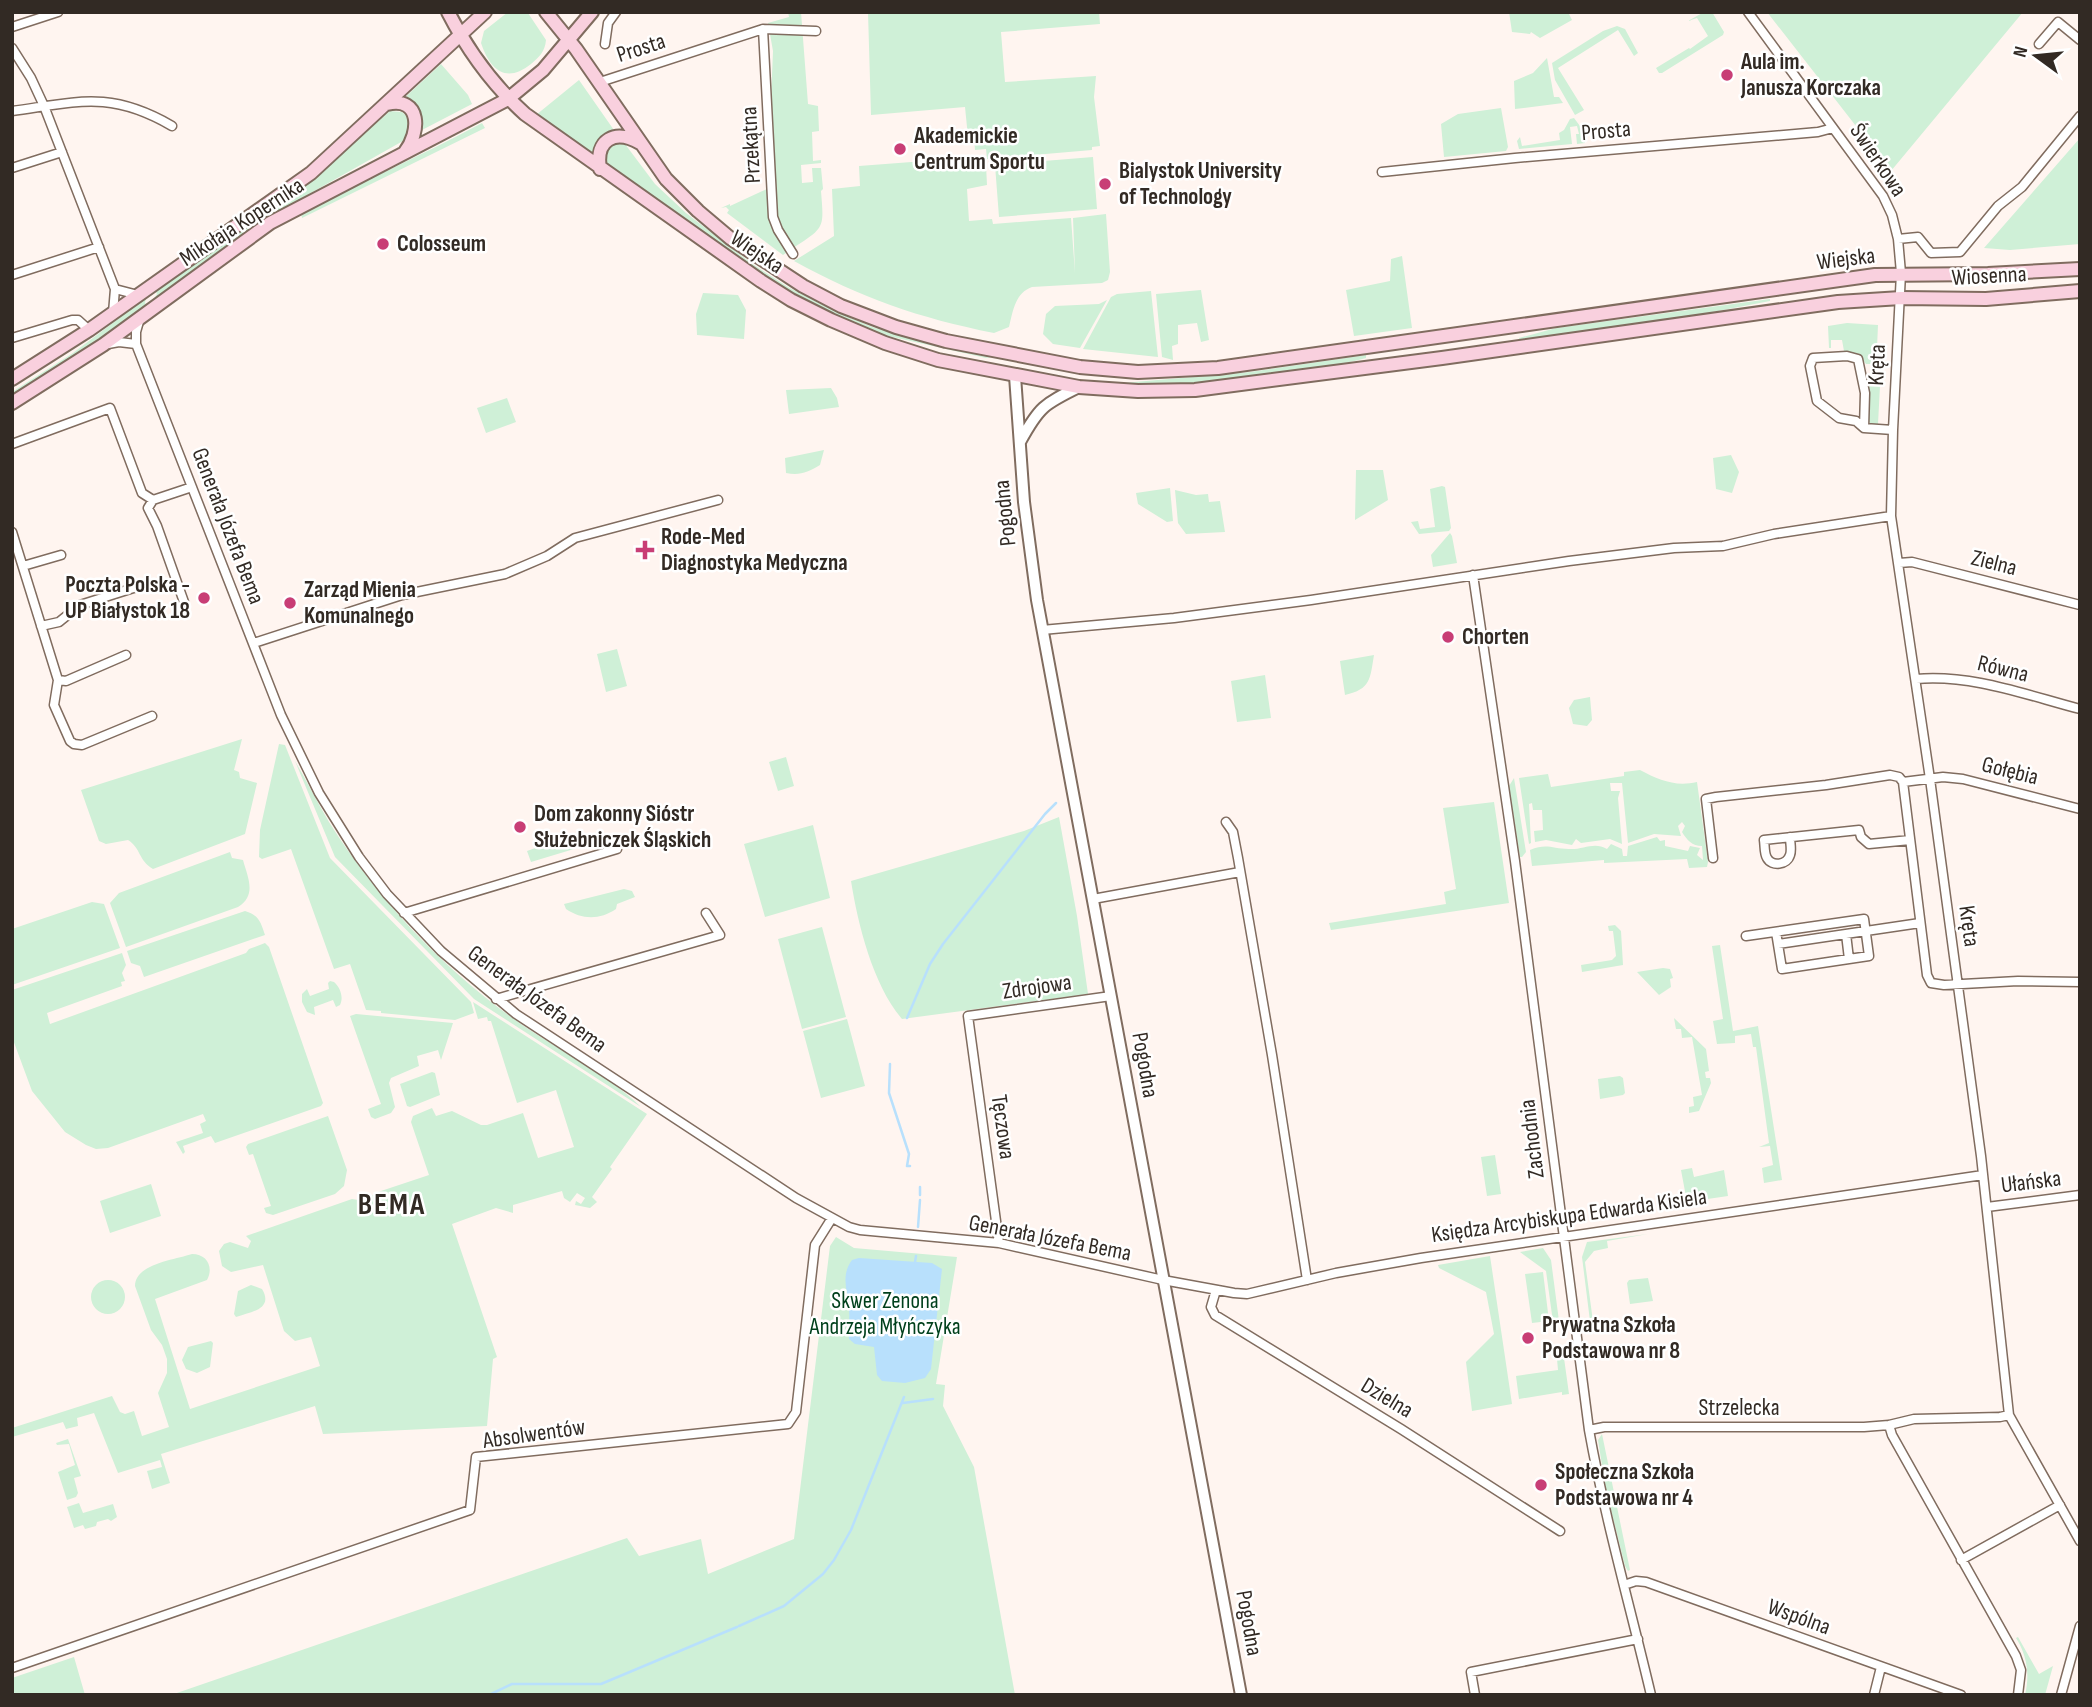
<svg xmlns="http://www.w3.org/2000/svg" width="2092" height="1707" font-family="'Sofia Sans Condensed',sans-serif">
  <rect width="100%" height="100%" fill="#fff5f0"/>
  <path fill="#cff0d7" d="M508 12 528 13 546 40C545 52 539 57 531 64 506 84 490 70 481 43L484 31Z
    M788 12H801L808 104 818 106 819 131 812 132 813 161 821 160V163L801 165 802 183 813 182 812 168H821L823 189 821 191C824 229 825 227 793 248L777 221 775 206 771 100 773 51 768 23 789 17Z
    M868 12H1099L1100 24 1001 32 1005 82 1096 76 1094 97 1100 146 1092 147V150L987 159 986 149 975 150 974 136 968 137 965 107 871 115Z
    M1509 12H1568L1572 20 1540 38 1531 32 1530 34 1512 32Z
    M1704 12H1712L1724 32 1723 35 1662 73H1659L1656 68 1689 48 1690 49 1708 36 1697 18 1688 21Z
    M1767 12H2023L1891 171Z
    M1617 26 1625 29 1638 53 1634 56 1618 30 1558 68 1584 110 1575 115 1555 80 1552 63 1603 31Z
    M1547 58 1554 97H1559L1563 103 1515 109 1514 81 1533 73Z
    M441 64 468 95 472 104 422 130 418 112 401 101Z
    M579 80 616 133 595 148 593 157 536 115Z
    M1501 108 1508 147 1506 151 1444 157 1441 124 1458 114Z
    M390 111 402 112 410 119V137L270 216 153 300 157 294 155 290 313 179Z
    M1574 118 1583 130 1585 143 1577 144 1576 134H1579L1577 126 1570 127 1572 144 1519 149 1517 141 1520 137 1522 146 1560 140 1559 133 1564 130 1570 119Z
    M482 123 485 128 302 218 301 213C361 182 423 155 482 123Z
    M2080 138V244L2010 250 1984 248Z
    M619 143 625 144 655 184 686 213 751 263 788 287 836 312 875 328 992 357 986 358 875 333 804 301 761 275 604 165V151L613 144Z
    M1093 157 1097 209 999 217 995 165Z
    M951 159H976V165H986L987 185 967 189 969 221 992 219 993 224 1071 218 1075 273 1073 218 1106 214 1110 272 1108 280 1102 283 1032 287C1015 293 1013 311 1009 327L994 333C919 318 861 298 794 261L834 236 832 189 860 186 859 166Z
    M769 188 771 214 786 253 783 255 727 213 729 210 726 207 721 208 730 204V206Z
    M1402 256 1412 328 1354 336 1346 290 1390 281 1391 259Z
    M1201 290 1209 340 1201 342 1197 323 1178 325V344L1172 346 1173 360 1162 357 1156 294Z
    M1151 291 1158 357 1083 349 1111 297 1117 294Z
    M703 293 738 295 746 310 744 339 697 335 696 314Z
    M147 297 145 302 146 306 82 352 12 396V392L73 353Z
    M1770 299V301L1682 318 1519 341V338L1556 328Z
    M1107 300 1080 348 1053 344 1043 334 1046 314 1055 306 1099 304Z
    M1847 323 1878 325 1877 348H1882L1878 424H1871L1868 421 1869 386 1875 381 1872 364H1866L1858 354 1844 351 1842 340H1831V348H1829L1828 326Z
    M1366 355V358C1289 379 1202 385 1122 385L1123 383 1250 372Z
    M831 388 837 398 839 407 789 414 786 390Z
    M507 398 516 422 486 433 477 408Z
    M824 450 820 465C808 472 800 476 786 473L785 458Z
    M1731 455 1739 472 1732 493 1716 489 1713 458Z
    M1356 470H1383L1388 500 1355 520Z
    M1442 486 1445 487 1451 528 1449 531 1419 534 1411 522 1418 521 1420 529 1435 527 1430 489Z
    M1170 488 1173 521 1167 522 1138 504 1136 493Z
    M1175 490 1196 495 1208 494 1209 502 1220 501 1225 532 1186 534 1178 523Z
    M1450 533 1452 536 1457 563 1433 567 1431 555Z
    M617 649 627 686 606 692 597 654Z
    M1374 655C1370 679 1371 689 1345 695L1340 661Z
    M1265 675 1271 718 1237 722 1231 681Z
    M1590 697 1592 720 1587 726 1573 724 1569 708 1574 700Z
    M242 739 234 770 239 772 240 778 257 783 245 834 153 869C138 860 141 848 128 840L106 844 99 841 81 790Z
    M279 744 285 745 330 858 471 1002 474 1013 455 1020 381 1013V1011L366 1010 350 964 334 969 291 849 262 859 259 857 260 830Z
    M786 757 794 786 778 791 769 762Z
    M295 761C307 781 317 802 329 822 377 898 441 967 514 1019 554 1048 607 1073 641 1107L474 999 335 857Z
    M1640 770C1659 780 1675 787 1697 782L1708 862 1707 867 1689 868 1687 859 1604 863V860L1532 866 1530 850C1547 843 1552 849 1569 849 1583 850 1594 841 1607 849L1611 844 1622 849 1623 856H1627L1628 846 1657 837 1660 841 1665 840V846L1688 851 1690 846 1700 848 1697 855 1703 860 1702 846C1692 846 1687 840 1682 832L1685 826 1682 822 1678 826 1681 836 1654 834 1628 843 1622 783H1610L1611 791H1620L1618 798 1622 844 1610 839 1581 843 1576 839 1572 845 1546 840 1535 842 1534 831 1543 830 1542 810H1533L1532 803 1529 804 1531 843 1529 844 1519 778 1548 774 1551 787 1624 776V772Z
    M1514 778 1526 852 1522 857H1520L1509 786Z
    M1494 802 1509 903 1331 930 1329 923 1446 904 1444 892 1456 889 1443 808Z
    M1059 817 1077 916 1088 994 902 1019C873 985 858 925 851 881L1024 831Z
    M813 825 830 898 765 917 744 844Z
    M569 836 574 849 531 862 527 851Z
    M230 852 232 858 243 860C248 878 257 895 238 907L126 947 110 903 119 893Z
    M624 889 632 891 635 897 617 904 616 909C600 920 582 920 566 909L564 904Z
    M92 902 104 904 120 948 12 985V929Z
    M245 911C259 915 261 923 265 935L144 977 140 966 131 963 127 951Z
    M1615 925 1621 931 1623 965 1582 972 1581 965 1612 960 1616 956 1613 931H1609L1608 926Z
    M822 927 846 1017 802 1029 778 939Z
    M265 943 269 947 323 1103 321 1106 215 1143 211 1136 183 1146 185 1152 183 1154 176 1142 203 1133 200 1124 206 1121 203 1114 108 1148 96 1149 86 1145 65 1132 32 1091 12 1037V990L122 953 126 965 122 973 125 981 121 982 122 986 47 1013 50 1024 246 953 249 949Z
    M1720 945 1733 1031 1758 1026 1782 1180 1764 1183 1762 1168 1773 1165 1770 1146 1759 1147 1769 1143 1756 1047H1753L1751 1034 1735 1036V1043L1717 1044 1713 1021 1723 1019 1712 946Z
    M1663 968 1670 969 1673 978 1670 979 1671 987 1659 995 1637 972Z
    M330 981 334 982C340 987 344 997 340 1005L336 1007 333 1000 314 1007 315 1015 307 1012 302 1002V994L307 989 310 996 329 989 328 983Z
    M473 1002 647 1114 610 1167 612 1169 592 1197 597 1202 590 1208 575 1205 576 1201 581 1204 585 1198 577 1193 570 1202 564 1198 562 1191 513 1205V1213L496 1208 452 1224 497 1357 493 1359 487 1426 323 1434 315 1406 161 1454 170 1483 152 1489 147 1471 162 1467 160 1460 118 1473 94 1413 77 1418 78 1426 66 1429 63 1422 12 1437V1428L112 1396 120 1412 125 1414 134 1411 142 1436 169 1427 158 1393 167 1373V1359L162 1345 151 1330 135 1286C135 1264 174 1260 192 1254 207 1254 214 1267 207 1280L155 1299 190 1409 320 1366 311 1337 295 1341 284 1331 263 1265 231 1272 222 1266 219 1251 224 1244 230 1242 248 1248 251 1241 246 1236 352 1199 364 1201 378 1192 429 1175 411 1122 413 1116 432 1108 436 1116 452 1111 481 1125H487L523 1113 538 1158 574 1147 556 1090 517 1103 491 1021H488L487 1017 478 1019Z
    M356 1014 453 1023 441 1060 438 1050 417 1056 419 1066 391 1078 389 1083 395 1107 391 1113 375 1119 371 1117 368 1109 381 1104 350 1016Z
    M1674 1018 1706 1049 1709 1071 1705 1072 1706 1078H1710L1711 1083 1699 1111 1689 1113V1107L1694 1106 1693 1097 1702 1095 1692 1037 1682 1038 1681 1029H1676Z
    M847 1019 865 1086 821 1098 803 1031Z
    M432 1072 435 1073 440 1095 410 1107 407 1106 400 1084Z
    M1620 1076 1623 1078 1625 1093 1623 1095 1600 1099 1598 1079Z
    M328 1116 347 1170 344 1186 335 1194 273 1215 266 1213 264 1208 271 1206 253 1154 249 1155 246 1147 248 1144Z
    M1495 1155 1501 1194 1487 1196 1481 1157Z
    M1692 1168 1694 1177 1724 1170 1728 1196 1687 1202 1681 1170Z
    M151 1184 161 1216 110 1233 100 1201Z
    M1648 1234 1607 1241 1608 1248 1594 1251 1585 1262 1594 1329H1591L1582 1257 1587 1242Z
    M836 1237 854 1248 957 1257 936 1384 945 1385 943 1406 974 1467 1015 1695H171L627 1538 639 1556 701 1539 708 1574 794 1539 830 1246Z
    M1543 1248 1551 1260 1559 1321 1553 1322 1546 1271 1520 1252Z
    M1490 1256 1512 1404 1472 1411 1466 1362 1494 1334 1486 1292 1439 1268 1438 1265Z
    M1543 1272 1549 1321 1532 1323 1525 1274Z
    M1648 1278 1653 1301 1630 1304 1627 1283 1629 1280Z
    M91 1297a17 17 0 1 1 34 0a17 17 0 1 1-34 0Z
    M251 1285 262 1289C274 1309 251 1312 236 1317L234 1314 238 1291Z
    M211 1341 213 1343 210 1367 197 1373 186 1369 182 1360 188 1347Z
    M1564 1358 1569 1394 1562 1395V1392L1519 1399 1516 1376 1558 1370 1557 1359Z
    M1602 1434 1630 1570 1628 1571 1625 1566 1606 1490 1598 1440Z
    M68 1439 81 1476 74 1478 78 1493 76 1497 67 1500 58 1472 75 1465 69 1444 57 1445 56 1443Z
    M79 1503 83 1513 113 1504 117 1517 111 1521 108 1519 97 1522 96 1526 85 1529 83 1525 74 1528 67 1507Z
    M2018 1637 2039 1674 2053 1666 2045 1695H2025C2030 1675 2027 1655 2016 1638Z
    M74 1657 85 1695H12V1678Z"/>
  <path fill="#b8e0fc" d="M859 1258 932 1263 942 1269 931 1369 925 1378 905 1383 882 1381 877 1375 874 1347 855 1344 849 1339C848 1329 850 1319 849 1310 848 1292 840 1276 852 1260Z"/>
  <g fill="none" stroke-linecap="round" stroke-linejoin="round">
    <path stroke="#b8e0fc" stroke-width="2.5" d="M907 1018 930 964 943 944 1045 814 1056 803
      M890 1064 889 1093 909 1154 907 1166H910
      M920 1195V1187
      M918 1227 920 1200
      M915 1262 916 1256
      M903 1403 933 1399
      M739 1626 784 1606 823 1574 834 1560 851 1530 904 1397
      M489 1695 512 1684H601L737 1627"/>
    <defs>
      <path id="minor" d="M1748 12 1883 196 1892 215 1898 239 1901 273 1893 430 1891 516 1930 779 1981 1156 2009 1415 2080 1541
        M12 27 58 12
        M763 29 773 217 778 230 793 254
        M605 44 608 23 616 12
        M2039 44 2058 22 2080 40
        M12 48 31 78 44 106 115 289 113 313
        M600 82 763 29 816 31
        M12 111C78 102 110 90 172 126
        M12 168 62 152
        M1382 172 1515 158 1818 132 1833 128
        M1898 239 1918 237 1931 253 1960 252 1998 206 2022 187 2080 116
        M12 275 99 247
        M115 289 138 295
        M140 318 136 332V344L281 715 319 793 359 857 387 894 441 951 516 1014 796 1198 849 1227 860 1230 999 1243 1163 1280 1234 1293 1247 1294 1336 1273 1421 1258 1983 1175
        M12 338 72 320H78L89 330
        M108 344 119 342 136 344
        M1864 428 1865 393 1858 359 1847 356 1813 358 1810 366 1817 401 1839 418 1856 421 1864 428 1893 430
        M12 444 110 408 142 493 153 500
        M12 532 58 680 54 705 70 741 74 744 82 745 152 716
        M1899 563 1912 562 2080 605
        M23 566 61 555
        M1473 575 1515 861 1589 1430C1605 1519 1630 1606 1651 1695
        M184 602 157 526 148 508 153 500 192 487
        M41 626 59 622 80 605 143 585
        M1042 630 1174 618 1311 600 1569 561 1674 548 1723 546 1774 534 1891 516
        M254 643 402 595 505 574 547 556 575 538 718 500
        M1916 679C1972 674 2026 695 2080 709
        M58 680 66 681 126 655
        M1903 782 1927 975 1931 983 1944 985 2018 981 2080 982
        M1226 822 1233 832 1238 858 1272 1055 1307 1280
        M1790 837C1790 843 1792 850 1790 855 1787 865 1772 867 1767 858 1764 853 1765 846 1764 840L1859 830 1861 837 1869 844 1910 840
        M1713 858 1706 799 1716 797 1826 785 1890 775 1899 777 1903 782 1943 777 1963 779 2080 809
        M1093 899 1240 872
        M404 913 617 849
        M1846 934 1849 959
        M1746 936 1864 919 1869 956 1782 969 1776 932
        M1778 944 1920 923
        M496 999 720 935 706 913
        M1987 1207 2080 1195
        M999 1243 968 1016 1111 996
        M1216 1290 1211 1307 1215 1315 1401 1429 1560 1531
        M1889 1425 1892 1435 2016 1656 2021 1670 2018 1695
        M1589 1430 1604 1427H1864L1889 1425 1914 1419 2000 1417 2009 1415
        M1961 1560 2060 1505
        M1624 1585 1636 1581 1646 1582 1961 1695
        M12 1668 470 1510 476 1457 788 1424 796 1412 815 1245 832 1218
        M1475 1695 1471 1672 1638 1639
        M1874 1695 1881 1667
        M2061 1695 2080 1626"/>
      <path id="tertiary" d="M1015 376 1024 502 1037 600 1241 1695
        M1020 442C1039 407 1044 404 1079 387"/>
      <path id="secondary" d="M448 12C467 49 494 86 525 114L761 281 791 300 831 320 885 343 938 360 1079 387 1138 391 1195 390 1442 358 1838 302 1901 298 1986 299 2080 291
        M546 12 576 49 666 179 698 211 730 238 803 286 841 306 896 327 946 341 1080 367 1138 372 1218 368 1875 275 1988 274 2080 269
        M387 104C422 96 420 133 405 152
        M600 169C595 139 615 129 640 143
        M12 379 89 330 311 173 485 12
        M12 403 103 345 270 223 508 99 543 70 592 12"/>
    </defs>
    <use href="#minor" stroke="#806c5f" stroke-width="11"/>
    <use href="#tertiary" stroke="#806c5f" stroke-width="14"/>
    <use href="#secondary" stroke="#806c5f" stroke-width="16"/>
    <use href="#minor" stroke="#fff" stroke-width="8"/>
    <use href="#tertiary" stroke="#fff" stroke-width="10"/>
    <use href="#secondary" stroke="#f9d0de" stroke-width="12"/>
  </g>
  <g fill="#c83e76" stroke="#fff" stroke-width="2.5">
    <circle cx="1727" cy="75" r="7"/>
    <circle cx="900" cy="149" r="7"/>
    <circle cx="1105" cy="184" r="7"/>
    <circle cx="383" cy="244" r="7"/>
    <path d="M641.5 539.5h7v7h7v7h-7v7h-7v-7h-7v-7h7z"/>
    <circle cx="204" cy="598" r="7"/>
    <circle cx="290" cy="603" r="7"/>
    <circle cx="1448" cy="637" r="7"/>
    <circle cx="520" cy="827" r="7"/>
    <circle cx="1528" cy="1338" r="7"/>
    <circle cx="1541" cy="1485" r="7"/>
  </g>
  <g text-anchor="middle" dominant-baseline="central" stroke-width="5" stroke-linejoin="round" paint-order="stroke">
    <g font-size="23" fill="#322a24" stroke="#fff">
      <text transform="translate(641 48) rotate(-18)">Prosta</text>
      <text transform="translate(1606 131) rotate(-5)">Prosta</text>
      <text transform="translate(751 145) rotate(-93)">Przekątna</text>
      <text transform="translate(1878 160) rotate(56)">Świerkowa</text>
      <text transform="translate(242 222) rotate(-33)">Mikołaja Kopernika</text>
      <text transform="translate(757 252) rotate(34)">Wiejska</text>
      <text transform="translate(1846 259) rotate(-7)">Wiejska</text>
      <text transform="translate(1989 276) rotate(-3)">Wiosenna</text>
      <text transform="translate(1877 365) rotate(-87)">Kręta</text>
      <text transform="translate(1005 513) rotate(-96)">Pogodna</text>
      <text transform="translate(228 526) rotate(69)">Generała Józefa Bema</text>
      <text transform="translate(1994 563) rotate(14)">Zielna</text>
      <text transform="translate(2003 669) rotate(14)">Równa</text>
      <text transform="translate(2010 771) rotate(14)">Gołębia</text>
      <text transform="translate(1969 926) rotate(82)">Kręta</text>
      <text transform="translate(1037 987) rotate(-8)">Zdrojowa</text>
      <text transform="translate(537 999) rotate(36)">Generała Józefa Bema</text>
      <text transform="translate(1145 1065) rotate(80)">Pogodna</text>
      <text transform="translate(1003 1127) rotate(82)">Tęczowa</text>
      <text transform="translate(1532 1139) rotate(-97)">Zachodnia</text>
      <text transform="translate(2031 1182) rotate(-7)">Ułańska</text>
      <text transform="translate(1569 1216) rotate(-8)">Księdza Arcybiskupa Edwarda Kisiela</text>
      <text transform="translate(1050 1238) rotate(11)">Generała Józefa Bema</text>
      <text transform="translate(1387 1398) rotate(31)">Dzielna</text>
      <text x="1739" y="1408">Strzelecka</text>
      <text transform="translate(534 1434) rotate(-8)">Absolwentów</text>
      <text transform="translate(1799 1617) rotate(20)">Wspólna</text>
      <text transform="translate(1249 1623) rotate(80)">Pogodna</text>
    </g>
    <g font-size="23" font-weight="bold" fill="#322a24" stroke="#fff" text-anchor="start">
      <text x="1741" y="62">Aula im.<tspan x="1741" dy="26">Janusza Korczaka</tspan></text>
      <text x="914" y="136">Akademickie<tspan x="914" dy="26">Centrum Sportu</tspan></text>
      <text x="1119" y="171">Bialystok University<tspan x="1119" dy="26">of Technology</tspan></text>
      <text x="397" y="244">Colosseum</text>
      <text x="661" y="537">Rode-Med<tspan x="661" dy="26">Diagnostyka Medyczna</tspan></text>
      <text x="190" y="585" text-anchor="end">Poczta Polska -<tspan x="190" dy="26">UP Białystok 18</tspan></text>
      <text x="304" y="590">Zarząd Mienia<tspan x="304" dy="26">Komunalnego</tspan></text>
      <text x="1462" y="637">Chorten</text>
      <text x="534" y="814">Dom zakonny Sióstr<tspan x="534" dy="26">Służebniczek Śląskich</tspan></text>
      <text x="1542" y="1325">Prywatna Szkoła<tspan x="1542" dy="26">Podstawowa nr 8</tspan></text>
      <text x="1555" y="1472">Społeczna Szkoła<tspan x="1555" dy="26">Podstawowa nr 4</tspan></text>
    </g>
    <g font-size="23" fill="#00401c" stroke="#fff">
      <text x="885" y="1301">Skwer Zenona<tspan x="885" dy="26">Andrzeja Młyńczyka</tspan></text>
    </g>
    <g font-size="30" font-weight="bold" letter-spacing="2" fill="#322a24" stroke="#fff">
      <text x="392" y="1205">BEMA</text>
    </g>
  </g>
  <rect width="2092" height="1707" fill="none" stroke="#322a24" stroke-width="28"/>
  <g transform="translate(2036 56) rotate(285)" stroke="#ffffff" stroke-width="5" paint-order="stroke">
  <path d="M0-5L12 26L0 18L-12 26Z" fill="#322a24"/>
  <text y="-10" font-size="19" font-weight="bold" text-anchor="middle" fill="#322a24">N</text>
  </g>
</svg>
